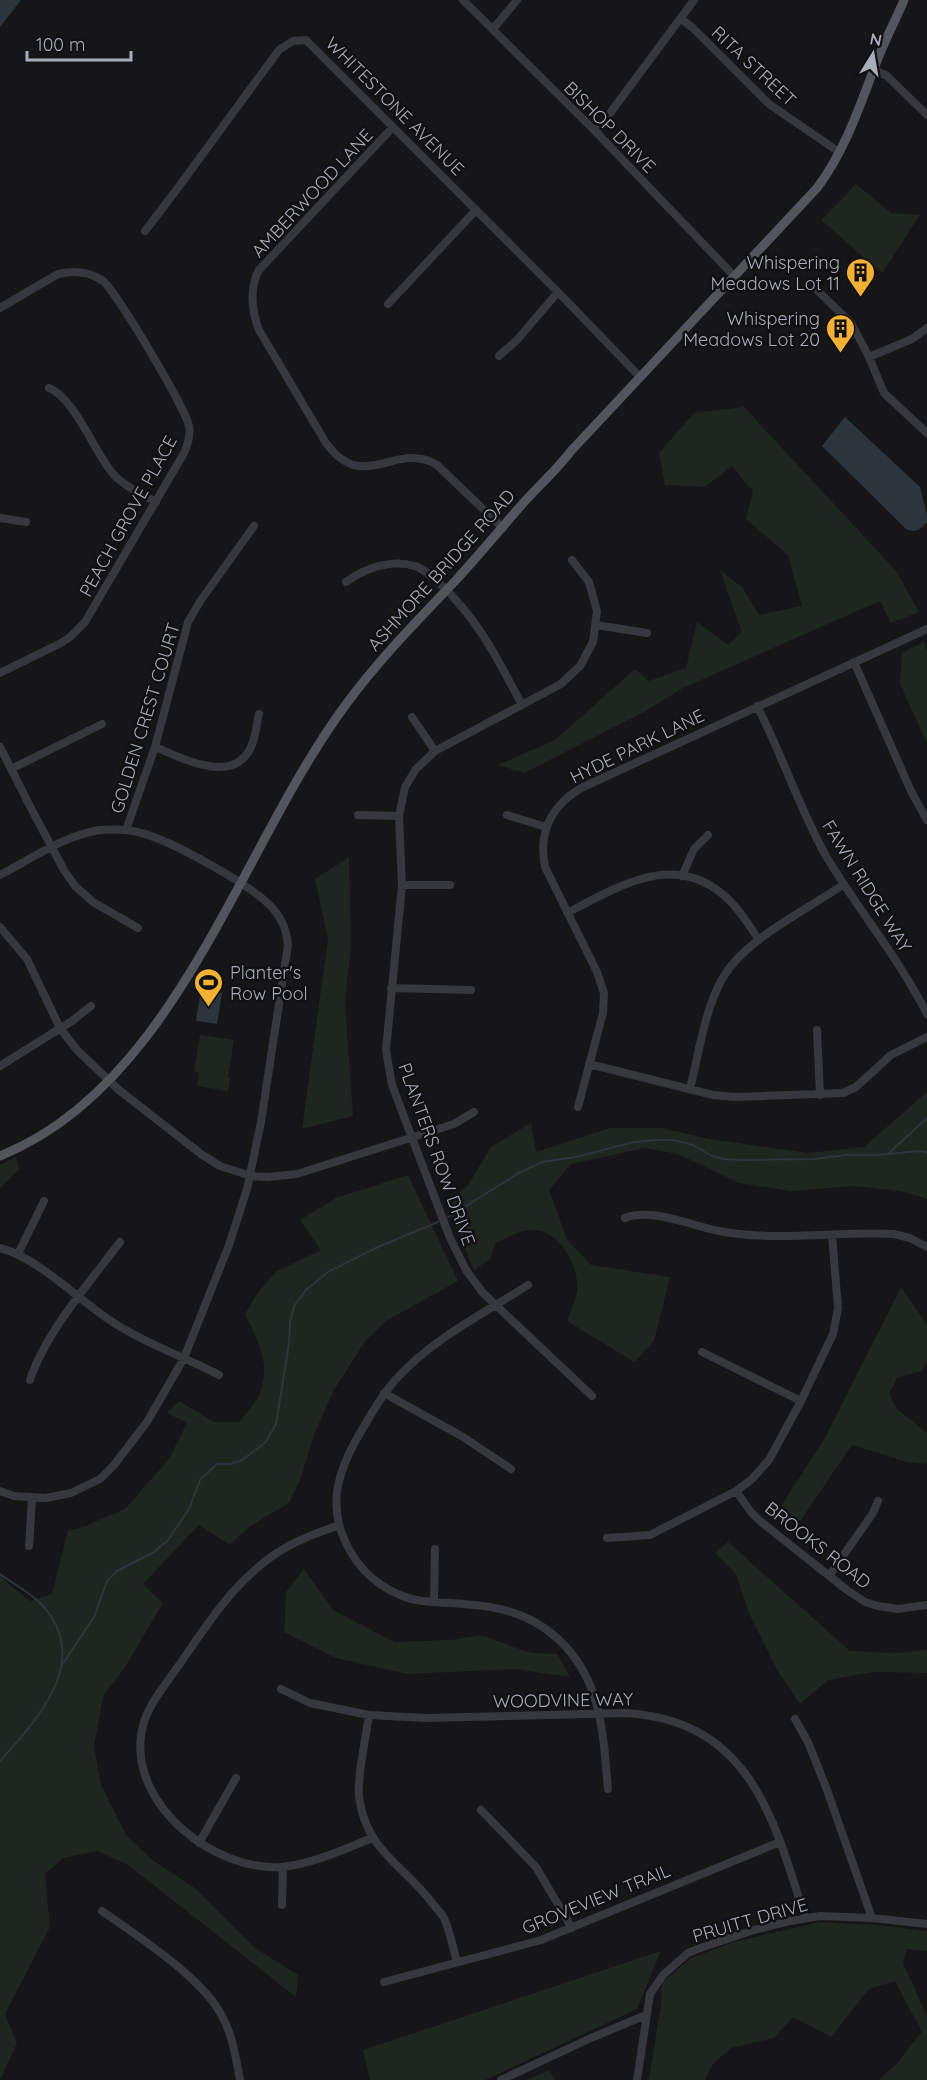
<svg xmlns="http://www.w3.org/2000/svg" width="927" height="2080" font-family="Quicksand,sans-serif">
  <rect width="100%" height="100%" fill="#161618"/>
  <path fill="#1e261f" d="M856 184 891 213 920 215 882 273 821 220Z
    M744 407 896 571 919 612 891 623 880 601 683 688 644 712 524 773 498 765 555 740 635 669 649 681 686 668 697 622 728 645 742 632 720 570 742 587 759 615 802 606 788 555 746 519 753 491 732 466 705 487 665 485 659 453 694 413Z
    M924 642 927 652V743L900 684 902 653Z
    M349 857 351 947 345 1001 353 1116 302 1129 328 939 315 879Z
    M200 1035 234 1040 228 1077 230 1078 228 1091 197 1086 199 1073 194 1071Z
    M927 1092V1199L905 1192 855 1186 790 1191 739 1183 678 1154 645 1148 571 1164 549 1190 567 1239 591 1265 670 1277 654 1341 634 1362 567 1321C570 1311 576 1300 577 1290 579 1266 561 1232 535 1230 522 1229 507 1238 496 1243L490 1259 474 1270 446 1204 468 1185 491 1147 531 1123 536 1152 610 1128H662L709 1139 808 1153 864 1147Z
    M16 1157 19 1169 0 1188V1165Z
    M408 1175 458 1281 386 1321 365 1341 333 1392 315 1432 300 1480 289 1503 250 1526 230 1545 199 1525 143 1584 163 1603 124 1669 103 1696 94 1747 101 1785 126 1835 152 1860 195 1888 255 1948 298 1975 296 1997 128 1865 97 1851 63 1858 45 1874 50 1927 5 2014 17 2043 0 2080V1575L9 1584 30 1601 52 1594 68 1531 86 1526 126 1508 169 1459 187 1423 167 1413 179 1401 214 1422H239C245 1414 255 1404 259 1395 272 1365 258 1341 245 1314L259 1291 277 1271 321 1250 300 1220 336 1198Z
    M901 1287 927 1325V1361L922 1371 897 1378 889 1394 897 1409 927 1433V1461L925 1464 907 1462 852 1445 798 1524 777 1512 825 1438Z
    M728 1542 850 1651 894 1653 927 1650V1673L872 1672 828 1680 800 1704 776 1668 749 1613 736 1574 715 1553Z
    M304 1569 334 1611 395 1642 451 1640 480 1635 531 1653 557 1654 570 1677 514 1669 407 1674 336 1658 284 1632 286 1592Z
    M819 1922 875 1925 927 1931V1951L907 1949 903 1963 927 2016V2080H879L897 2063 922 2032 895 1981 869 1989 831 2037 793 2017 774 2038 731 2048 713 2064 705 2080H649L661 2004 662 1983 691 1958 734 1942Z
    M661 1951 637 2009 485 2080H370L363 2050Z
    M549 2070 555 2080H527Z"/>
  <path fill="#2c353c" d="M0 0H21L0 27Z
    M845 417 920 487 927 515V522C920 530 916 533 906 529L822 446Z
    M201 990 222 993 217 1024 196 1021Z"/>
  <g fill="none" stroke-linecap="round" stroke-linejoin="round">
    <path stroke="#2c353c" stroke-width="2" d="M889 1153 927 1118
      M448 1217 519 1173 542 1162 576 1157 634 1142 657 1140H674L693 1145 710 1155 723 1159 738 1160 815 1159 847 1155H878L919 1151 927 1152
      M0 1574C12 1583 27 1591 38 1601 95 1656 40 1717 0 1761
      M62 1665 94 1617 107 1581 117 1571 154 1552 168 1540 189 1509 200 1480 217 1464H231L242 1460 265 1443 276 1424 289 1344 290 1322 294 1306 306 1290 328 1272 378 1247 438 1222"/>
    <path stroke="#37383d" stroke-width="8" d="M463 0 596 132 735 277
      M681 19 693 28 769 104 839 152
      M493 29 517 0
      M874 70 887 76 927 115
      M393 127 259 270C249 287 252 313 259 330L326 443C364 495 395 440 437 465L503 528
      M596 132 694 0
      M145 231 177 189 279 50 293 41 306 40 558 292 640 377
      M816 289 851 323 869 357 884 393 927 433
      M388 304 476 210
      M0 308 58 274C74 270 89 272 102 280 115 289 186 409 189 426 191 435 188 444 184 453L85 622 70 637 61 643 0 673
      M499 356 517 340 558 292
      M869 357 912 339 927 328
      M49 388C73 397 93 448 110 470 121 485 140 493 156 502
      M0 518 26 522
      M572 560 589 582 597 611 593 642 580 666 561 684 435 751 416 769 405 787 399 816 402 885 386 1050 392 1085 450 1238 466 1270 483 1293 592 1396
      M346 582C365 568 391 559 415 566 423 568 430 576 437 581 478 618 497 658 522 705
      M596 625 647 633
      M854 662 911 791 927 820
      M757 706C782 754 799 808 826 856 858 910 899 958 927 1014
      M412 717 435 751
      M0 747 33 812 64 870 75 886 93 902 138 928
      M155 747C185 759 237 788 253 742 256 733 257 723 259 714
      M11 769 102 724
      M358 815 399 816
      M507 815 546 827
      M126 830 155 747 188 622 201 600 254 526
      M0 875C31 859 65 835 100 830 114 829 128 829 141 833 170 840 258 888 275 911 283 921 287 932 288 945L261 1122 247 1189 229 1245 184 1358 147 1422 114 1465 100 1479 71 1493 46 1498 14 1496 0 1491
      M682 876 694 849 708 835
      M402 885H450
      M567 913C621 885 679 848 731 902 742 913 750 927 759 940
      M0 927 27 959 60 1028 77 1050 119 1090 201 1154 220 1166 251 1176 268 1177 297 1174 454 1124 474 1112
      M391 988 471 990
      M817 1030 820 1095
      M589 1064 713 1095 734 1097 843 1093 856 1087 891 1055 927 1037
      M0 1066 72 1021 91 1006
      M690 1089C699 1053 704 1012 722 979 745 938 806 911 844 884
      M578 1107 603 1013 604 993 597 972 545 867C538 833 551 806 581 788L927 629
      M625 1218C649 1207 693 1226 719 1231 777 1242 836 1231 894 1234L910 1238 927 1247
      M0 1248C36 1257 76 1297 108 1319 142 1342 182 1356 219 1375
      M18 1254 44 1201
      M528 1285C485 1313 434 1338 399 1376 381 1395 369 1418 356 1440 340 1469 330 1498 341 1531 351 1560 371 1583 400 1595 416 1602 433 1602 449 1603 490 1605 527 1610 558 1639 602 1679 603 1734 608 1789
      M702 1352 801 1401
      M30 1380C46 1332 89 1283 120 1242
      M384 1393 463 1437 511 1469
      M736 1491 751 1512 760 1521 847 1590 865 1602 878 1606 898 1609 927 1605
      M339 1525C321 1532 302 1538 285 1548 237 1576 210 1621 179 1665 164 1687 144 1708 141 1736 132 1807 215 1871 281 1867 312 1864 343 1850 372 1838
      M607 1538 650 1535 736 1491 752 1479 769 1460 801 1401 833 1334 838 1308 832 1235
      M29 1546 32 1498
      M829 1576 873 1513 878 1501
      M434 1602 435 1549
      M281 1689 310 1703 369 1715 427 1718 625 1713C749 1720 774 1817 805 1918
      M369 1715C366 1738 357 1775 359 1797 366 1851 404 1865 433 1904 436 1908 441 1913 444 1918 450 1931 453 1948 457 1962
      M795 1719 808 1742 827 1790 872 1918
      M481 1810 536 1867 572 1928
      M199 1843 236 1778
      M282 1905 283 1867
      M102 1911C137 1936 205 1979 223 2018 233 2037 236 2059 240 2080
      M384 1982 541 1940 780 1842
      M501 2080 591 2038 646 2015
      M637 2080 650 1994 663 1975 688 1953 703 1947 754 1930 790 1921 820 1916 872 1918 927 1924"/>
    <path stroke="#53555c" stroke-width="9" d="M0 1156C177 1085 240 846 347 703 380 658 419 619 457 579 478 556 498 532 518 509 535 489 555 472 571 451L817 188C848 147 862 98 881 51 888 34 897 17 904 0"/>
  </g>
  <defs>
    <symbol id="building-pin" viewBox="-11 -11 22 30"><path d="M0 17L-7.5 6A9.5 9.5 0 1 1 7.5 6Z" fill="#f2b134" stroke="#111113"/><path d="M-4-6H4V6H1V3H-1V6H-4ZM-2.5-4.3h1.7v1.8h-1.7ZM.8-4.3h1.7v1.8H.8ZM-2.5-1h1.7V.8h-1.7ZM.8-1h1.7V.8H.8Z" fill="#111"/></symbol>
    <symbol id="stadium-pin" viewBox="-11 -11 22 30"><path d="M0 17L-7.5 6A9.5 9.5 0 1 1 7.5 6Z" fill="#f2b134" stroke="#111113"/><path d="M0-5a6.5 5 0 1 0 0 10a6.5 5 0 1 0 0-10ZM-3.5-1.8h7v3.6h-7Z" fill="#111"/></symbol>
  </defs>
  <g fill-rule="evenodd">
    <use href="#building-pin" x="844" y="256" width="33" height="45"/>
    <use href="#building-pin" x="824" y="312" width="33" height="45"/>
    <use href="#stadium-pin" x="192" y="966" width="33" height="45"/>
  </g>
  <g text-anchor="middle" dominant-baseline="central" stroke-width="5" stroke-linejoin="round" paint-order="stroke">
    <g font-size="18" fill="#a8adb8" stroke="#111113">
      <text transform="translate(754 66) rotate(43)">RITA STREET</text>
      <text transform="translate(395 106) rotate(45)">WHITESTONE AVENUE</text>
      <text transform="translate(610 127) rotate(45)">BISHOP DRIVE</text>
      <text transform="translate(312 193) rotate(-47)">AMBERWOOD LANE</text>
      <text transform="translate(128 516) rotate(-61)">PEACH GROVE PLACE</text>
      <text transform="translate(441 570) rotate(-48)">ASHMORE BRIDGE ROAD</text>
      <text transform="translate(145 718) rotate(-73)">GOLDEN CREST COURT</text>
      <text transform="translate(637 746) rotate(-26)">HYDE PARK LANE</text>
      <text transform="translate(867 886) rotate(58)">FAWN RIDGE WAY</text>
      <text transform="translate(437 1154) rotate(70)">PLANTERS ROW DRIVE</text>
      <text transform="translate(818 1545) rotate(38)">BROOKS ROAD</text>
      <text transform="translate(563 1700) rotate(-1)">WOODVINE WAY</text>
      <text transform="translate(596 1899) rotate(-22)">GROVEVIEW TRAIL</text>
      <text transform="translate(750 1920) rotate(-16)">PRUITT DRIVE</text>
    </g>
    <g font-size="18" fill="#a8adb8" stroke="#111113" text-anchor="end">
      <text x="840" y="262">Whispering<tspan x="840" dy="21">Meadows Lot 11</tspan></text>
      <text x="820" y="318">Whispering<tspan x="820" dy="21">Meadows Lot 20</tspan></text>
      <text x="230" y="972" text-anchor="start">Planter's<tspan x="230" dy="21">Row Pool</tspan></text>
    </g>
  </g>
  <g transform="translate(873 54) rotate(11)" stroke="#111113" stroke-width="4.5" paint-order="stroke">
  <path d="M0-4.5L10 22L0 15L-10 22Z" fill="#a8adb8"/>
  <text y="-9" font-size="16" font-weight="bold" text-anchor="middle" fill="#a8adb8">N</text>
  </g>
  <path d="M27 51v9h104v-9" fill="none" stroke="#a8adb8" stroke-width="3"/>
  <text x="36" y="51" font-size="18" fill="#a8adb8" stroke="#111113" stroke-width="4.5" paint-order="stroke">100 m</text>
</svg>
